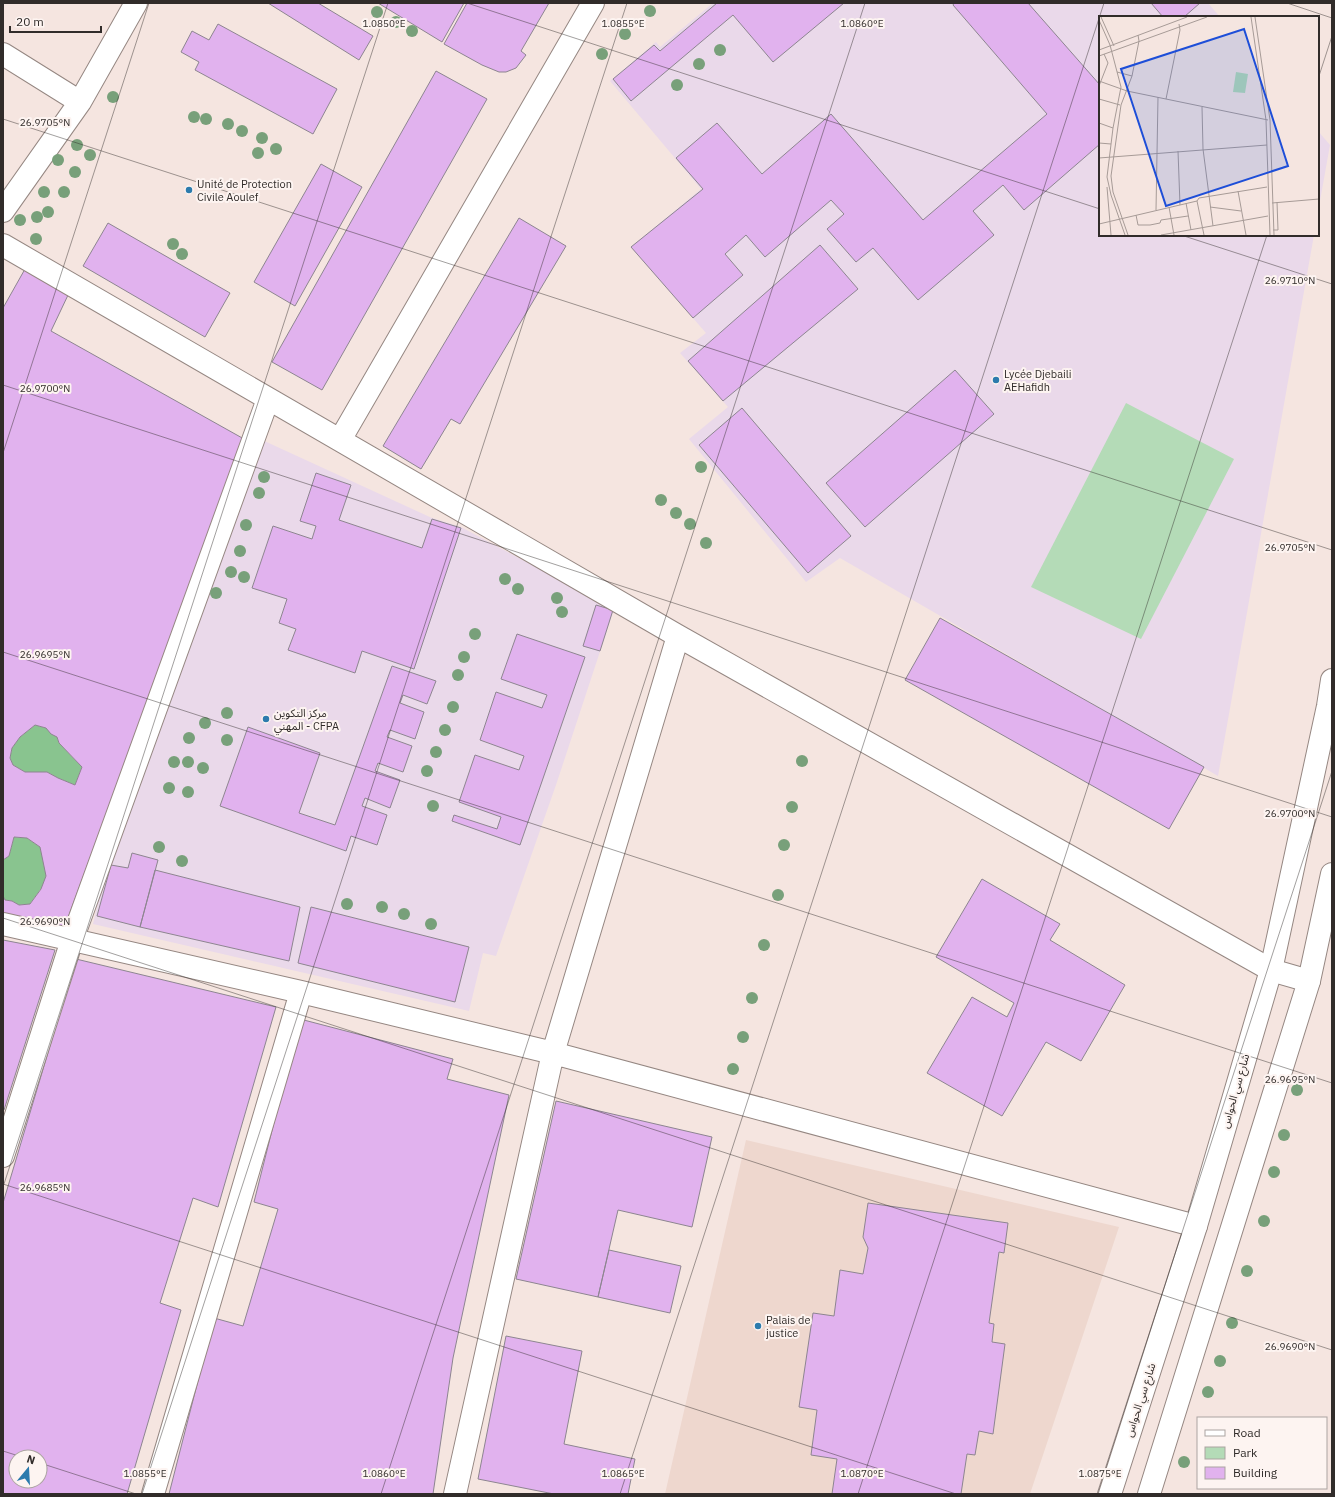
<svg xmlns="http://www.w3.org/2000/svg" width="1335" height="1497" font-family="'IBM Plex Sans','Noto Sans Arabic',sans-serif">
  <rect width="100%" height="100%" fill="#f5e5e0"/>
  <path fill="#eed7ce" d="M746 1140 1119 1227 1030 1494H665Z"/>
  <path fill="#ead9ea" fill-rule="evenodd" d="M713 3H1208L1220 17H1100V235H1314L1218 776 840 558 806 582 689 439 728 407 680 353 706 333 631 247 701 189 610 81 656 42 660 47Z
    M1318 131 1330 145 1318 212Z
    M260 439 432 518 461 527 614 609 557 782 496 956 483 953 469 1011 93 924 110 852ZM316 473 351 485 339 520 422 548 432 519 461 528 414 669 362 651 355 673 288 650 296 629 279 623 287 599 252 587 273 526 312 539 316 526ZM517 634 585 657 520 845 452 821 455 815 497 829 501 817 459 802 475 755 519 770 524 756 480 740 496 692 542 708 547 695 501 679ZM392 666 436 681 427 704 403 695 400 703 424 712 415 738 390 730 387 737 412 746 403 772 378 763 375 771 400 780 390 808 365 798 362 806 387 815 377 845 351 836 346 851 220 806 248 727 320 753 299 813 335 825ZM132 853 157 860 155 870 300 907 289 961 140 927 98 916 111 865 128 868ZM312 907 469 947 455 1002 298 963Z"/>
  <path fill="#b4dbb7" d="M1126 403 1234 459 1141 639 1031 587Z"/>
  <path fill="#89c48f" d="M35 725 46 728 57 737 59 743 82 767 75 785 58 778 47 772H25L13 765 10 758 12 748 20 737Z
    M14 837 27 838 40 847C42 855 47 867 46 876 45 886 35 896 30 904L19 905 12 901 5 900 3 896V860L9 856Z"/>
  <path fill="#e1b2ee" stroke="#8d8590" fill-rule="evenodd" d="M268 3H318L373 36 359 60Z
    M378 3H464L442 42Z
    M467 3H549L521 51 526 55 516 68 506 72H499L482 65 444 44Z
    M717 3H844L773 62 733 15 631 101 613 79 654 45 660 51Z
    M954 3H1028L1100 85V144L1024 210 1003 185 973 211 994 235 918 300 873 248 856 262 827 229 844 214 831 200 765 257 746 235 725 254 743 275 693 318 631 247 703 189 676 158 717 123 762 174 831 114 923 220 1047 114 953 5Z
    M1151 3H1200L1184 17H1163Z
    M218 24 337 89 313 134 195 70 199 62 181 52 192 31 209 40Z
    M436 71 487 99 322 390 272 362Z
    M321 164 362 187 295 306 254 282Z
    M519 218 566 246 460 424 451 419 421 469 383 446Z
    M108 223 230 293 205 337 83 266Z
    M820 245 858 289 723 401 688 361Z
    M25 269 69 293 51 331 244 439 61 937 3 923V896L5 900 12 901 19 905 30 904 41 889 46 876 40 847 27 838 14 837 9 856 3 860V308ZM35 725 46 728 51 734 57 737 59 743 82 767 75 785 58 778 47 772H25L13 765 10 758 12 748 20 737Z
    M955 370 994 414 865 527 826 483Z
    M742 408 851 536 808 573 699 445Z
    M316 473 351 485 339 520 422 548 432 519 461 528 414 669 362 651 355 673 288 650 296 629 279 623 287 599 252 588 273 526 312 539 316 526 300 521Z
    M596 605 613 610 600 651 583 646Z
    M940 618 1204 767 1169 829 905 680Z
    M517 634 585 657 520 845 452 821 454 815 497 829 501 817 459 802 475 755 519 770 524 756 480 740 496 692 542 708 547 695 501 679Z
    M392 666 436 681 427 704 403 695 400 703 424 712 415 739 390 730 387 737 412 746 403 772 378 763 375 771 400 780 390 808 365 798 362 806 387 815 377 845 351 836 346 851 220 806 248 727 320 753 299 813 335 825Z
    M132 853 158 860 140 927 97 916 111 865 128 868Z
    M155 870 300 907 289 961 140 927Z
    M982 879 1060 924 1050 940 1125 985 1081 1061 1046 1042 1002 1116 927 1073 972 997 1007 1017 1014 1003 936 957Z
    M311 907 469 947 455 1002 298 963Z
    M3 940 55 950 4 1110H3Z
    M76 959 276 1007 218 1207 193 1198 160 1303 181 1310 127 1494H3V1203ZM16 1457H40V1481H16Z
    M300 1019 453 1059 447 1079 509 1095 453 1358 433 1494H169L214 1318 243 1326 278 1209 254 1202Z
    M556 1101 712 1137 692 1227 618 1210 598 1297 516 1279Z
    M868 1203 1008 1223 1004 1253 999 1252 989 1323 994 1324 992 1342 1005 1344 993 1434 979 1431 975 1455 967 1454 961 1494H832L837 1459 811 1455 817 1410 799 1407 813 1313 834 1316 840 1270 863 1274 868 1248 863 1237Z
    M609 1250 681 1266 670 1313 598 1297Z
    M506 1336 582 1351 564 1444 635 1459 628 1494H554L478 1479Z"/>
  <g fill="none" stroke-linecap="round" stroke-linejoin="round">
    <defs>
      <path id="minor" d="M3 245 678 636 1271 970 1309 981
        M340 440 593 3
        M3 924 301 992 553 1053 1196 1226
        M3 1156 72 940 268 399
        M153 1494 301 992
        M455 1494 553 1053 678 636"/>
      <path id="tertiary" d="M3 54 80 102
        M3 211 80 102 136 3"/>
      <path id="primary" d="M1110 1494 1196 1226 1271 970 1328 706 1332 680
        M1149 1494 1309 981 1332 874"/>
    </defs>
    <use href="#minor" stroke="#958782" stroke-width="24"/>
    <use href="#tertiary" stroke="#958782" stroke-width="24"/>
    <use href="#primary" stroke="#958782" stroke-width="24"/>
    <use href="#minor" stroke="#fff" stroke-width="22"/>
    <use href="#tertiary" stroke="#fff" stroke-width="22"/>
    <use href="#primary" stroke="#fff" stroke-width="22"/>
  </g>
  <g fill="#78a07a">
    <circle cx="650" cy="11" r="6"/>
    <circle cx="377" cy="12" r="6"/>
    <circle cx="396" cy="22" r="6"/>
    <circle cx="412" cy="31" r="6"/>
    <circle cx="625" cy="34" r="6"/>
    <circle cx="720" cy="50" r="6"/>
    <circle cx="602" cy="54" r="6"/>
    <circle cx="699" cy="64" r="6"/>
    <circle cx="677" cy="85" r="6"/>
    <circle cx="113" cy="97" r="6"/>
    <circle cx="194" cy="117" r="6"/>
    <circle cx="206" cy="119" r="6"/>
    <circle cx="228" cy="124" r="6"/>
    <circle cx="242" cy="131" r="6"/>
    <circle cx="262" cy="138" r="6"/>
    <circle cx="77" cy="145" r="6"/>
    <circle cx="276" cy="149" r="6"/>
    <circle cx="258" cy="153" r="6"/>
    <circle cx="90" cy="155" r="6"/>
    <circle cx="58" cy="160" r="6"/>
    <circle cx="75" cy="172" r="6"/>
    <circle cx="44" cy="192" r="6"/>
    <circle cx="64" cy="192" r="6"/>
    <circle cx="48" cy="212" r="6"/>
    <circle cx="37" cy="217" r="6"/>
    <circle cx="20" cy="220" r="6"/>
    <circle cx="36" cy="239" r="6"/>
    <circle cx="173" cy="244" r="6"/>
    <circle cx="182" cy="254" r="6"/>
    <circle cx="701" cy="467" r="6"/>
    <circle cx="264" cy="477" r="6"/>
    <circle cx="259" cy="493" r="6"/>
    <circle cx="661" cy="500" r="6"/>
    <circle cx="676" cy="513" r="6"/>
    <circle cx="690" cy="524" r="6"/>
    <circle cx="246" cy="525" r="6"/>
    <circle cx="706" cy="543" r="6"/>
    <circle cx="240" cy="551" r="6"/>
    <circle cx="231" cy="572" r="6"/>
    <circle cx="244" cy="577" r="6"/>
    <circle cx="505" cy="579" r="6"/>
    <circle cx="518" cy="589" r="6"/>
    <circle cx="216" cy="593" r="6"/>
    <circle cx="557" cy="598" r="6"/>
    <circle cx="562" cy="612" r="6"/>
    <circle cx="475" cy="634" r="6"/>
    <circle cx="464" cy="657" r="6"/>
    <circle cx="458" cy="675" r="6"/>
    <circle cx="453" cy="707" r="6"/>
    <circle cx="227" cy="713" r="6"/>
    <circle cx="205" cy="723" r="6"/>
    <circle cx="445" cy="730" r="6"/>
    <circle cx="189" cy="738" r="6"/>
    <circle cx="227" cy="740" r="6"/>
    <circle cx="436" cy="752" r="6"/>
    <circle cx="802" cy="761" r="6"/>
    <circle cx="174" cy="762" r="6"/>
    <circle cx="188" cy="762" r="6"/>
    <circle cx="203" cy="768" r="6"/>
    <circle cx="427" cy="771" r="6"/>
    <circle cx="169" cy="788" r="6"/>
    <circle cx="188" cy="792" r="6"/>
    <circle cx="433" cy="806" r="6"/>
    <circle cx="792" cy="807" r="6"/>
    <circle cx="784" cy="845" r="6"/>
    <circle cx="159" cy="847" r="6"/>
    <circle cx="182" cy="861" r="6"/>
    <circle cx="778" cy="895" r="6"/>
    <circle cx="347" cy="904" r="6"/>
    <circle cx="382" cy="907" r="6"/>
    <circle cx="404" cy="914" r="6"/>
    <circle cx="431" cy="924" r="6"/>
    <circle cx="764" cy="945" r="6"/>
    <circle cx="752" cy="998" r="6"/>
    <circle cx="743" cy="1037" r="6"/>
    <circle cx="733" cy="1069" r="6"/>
    <circle cx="1297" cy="1090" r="6"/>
    <circle cx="1284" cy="1135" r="6"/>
    <circle cx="1274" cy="1172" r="6"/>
    <circle cx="1264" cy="1221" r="6"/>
    <circle cx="1247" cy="1271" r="6"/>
    <circle cx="1232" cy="1323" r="6"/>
    <circle cx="1220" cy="1361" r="6"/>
    <circle cx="1208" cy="1392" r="6"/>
    <circle cx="1184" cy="1462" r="6"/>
  </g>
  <path fill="none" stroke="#312c2a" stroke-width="1" stroke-opacity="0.45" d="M467 3 1100 209M1287 3 1332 18M1318 79 1332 36M3 119 1332 550M1181 235 1332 284M3 385 1332 817M3 453 149 3M3 652 1332 1083M3 918 1332 1350M3 1184 956 1494M3 1187 388 3M3 1451 22 1457M40 1463 136 1494M142 1494 627 3M381 1494 865 3M620 1494 1104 3M858 1494 1267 235M1097 1494 1332 771"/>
  <g fill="#2c7bad" stroke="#fdf4f1" stroke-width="1.5">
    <circle cx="189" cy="190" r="4"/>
    <circle cx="996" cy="380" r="4"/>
    <circle cx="266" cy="719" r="4"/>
    <circle cx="758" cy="1326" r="4"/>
  </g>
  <g text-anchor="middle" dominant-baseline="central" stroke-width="4" stroke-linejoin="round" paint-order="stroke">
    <g font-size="11" fill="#312c2a" stroke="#fdf4f1" text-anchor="start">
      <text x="197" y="184">Unité de Protection<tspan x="197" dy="13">Civile Aoulef</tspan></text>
      <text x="1004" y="374">Lycée Djebaili<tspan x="1004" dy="13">AEHafidh</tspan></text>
      <text x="274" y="713">مركز التكوين<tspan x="274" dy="13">المهني - CFPA</tspan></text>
      <text x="766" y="1320">Palais de<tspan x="766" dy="13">justice</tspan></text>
    </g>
    <g font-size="11" fill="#312c2a" stroke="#fdf4f1">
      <text transform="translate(1235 1091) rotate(-74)">شارع سي الحواس</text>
      <text transform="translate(1140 1400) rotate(-72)">شارع سي الحواس</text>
    </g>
  </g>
  <g transform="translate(1099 16)">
    <rect width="220" height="220" fill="#f5e5e0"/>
    <path d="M137 56 149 58 146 77 134 76Z" fill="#b4dbb7"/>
    <path fill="none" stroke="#a79b97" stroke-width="1" d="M2 1 15 30M152 1 167 104 171 219M156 1 171 104 175 219M0 4 11 29 22 71 14 112 8 161 12 179 26 219M0 34 88 1M0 40 108 1M18 56 33 60M0 65 28 75 169 104M0 70 9 47 5 38M0 83 21 89M67 83 81 14 80 8M103 91 104 133 114 210M0 107 14 112M0 127 12 128M79 135 81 189M0 142 168 129M8 171 12 219M139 175 147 219M98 185 105 219M87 187 92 214M173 187 220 183M70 191 75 219M111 191 142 195M57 194 59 81M37 199 39 209H51L61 207 62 204 89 200M0 208 98 185 100 182 168 171M174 214H179L178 186M29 219 14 176 12 160 22 89 33 60 40 25 39 19M62 219 169 200"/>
    <path fill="#1d4ed8" fill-opacity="0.15" stroke="#1d4ed8" stroke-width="2" d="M145 13 189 150 67 190 22 53Z"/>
    <rect width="220" height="220" fill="none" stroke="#312c2a" stroke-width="2"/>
  </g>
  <g font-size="10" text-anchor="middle" fill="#312c2a" stroke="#fdf4f1" stroke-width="4" stroke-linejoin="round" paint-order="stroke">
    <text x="384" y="27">1.0850°E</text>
    <text x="623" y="27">1.0855°E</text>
    <text x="862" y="27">1.0860°E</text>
    <text x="45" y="126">26.9705°N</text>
    <text x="1290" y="284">26.9710°N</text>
    <text x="45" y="392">26.9700°N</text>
    <text x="1290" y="551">26.9705°N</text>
    <text x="45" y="658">26.9695°N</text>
    <text x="1290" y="817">26.9700°N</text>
    <text x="45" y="925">26.9690°N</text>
    <text x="1290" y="1083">26.9695°N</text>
    <text x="45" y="1191">26.9685°N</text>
    <text x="1290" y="1350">26.9690°N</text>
    <text x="145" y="1477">1.0855°E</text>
    <text x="384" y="1477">1.0860°E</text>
    <text x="623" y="1477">1.0865°E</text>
    <text x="862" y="1477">1.0870°E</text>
    <text x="1100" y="1477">1.0875°E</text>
  </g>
  <rect width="1335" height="1497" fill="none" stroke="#312c2a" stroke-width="8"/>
  <rect x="1197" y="1417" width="130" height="72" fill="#fdf4f1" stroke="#aba4a1"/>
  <rect x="1205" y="1430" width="20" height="6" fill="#ffffff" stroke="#aba4a1"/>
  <text x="1233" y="1437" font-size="12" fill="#312c2a">Road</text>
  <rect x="1205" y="1447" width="20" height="12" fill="#b4dbb7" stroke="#aba4a1"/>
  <text x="1233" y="1457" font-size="12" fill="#312c2a">Park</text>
  <rect x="1205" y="1467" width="20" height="12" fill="#e1b2ee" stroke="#aba4a1"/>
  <text x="1233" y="1477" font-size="12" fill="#312c2a">Building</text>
  <g transform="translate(28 1469) rotate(18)"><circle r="19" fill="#fdf4f1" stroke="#aba4a1"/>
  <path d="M0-3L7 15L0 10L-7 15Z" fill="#2c7bad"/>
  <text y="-6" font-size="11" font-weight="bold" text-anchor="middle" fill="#312c2a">N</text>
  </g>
  <path d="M10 26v6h91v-6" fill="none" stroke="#312c2a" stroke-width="2"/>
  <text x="16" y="26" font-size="12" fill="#312c2a" stroke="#fdf4f1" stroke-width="3" paint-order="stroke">20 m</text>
</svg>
